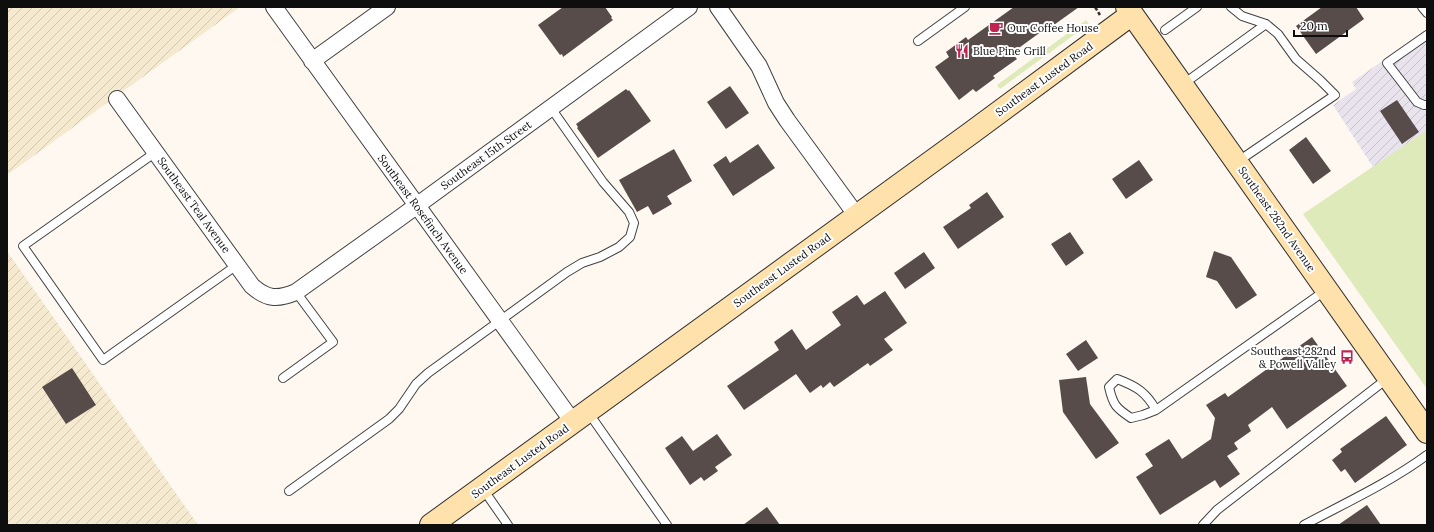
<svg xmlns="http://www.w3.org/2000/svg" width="1434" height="532" font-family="Lora,serif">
  <defs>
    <pattern id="industrial-furrows" width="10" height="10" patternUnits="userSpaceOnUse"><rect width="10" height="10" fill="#e9e3ed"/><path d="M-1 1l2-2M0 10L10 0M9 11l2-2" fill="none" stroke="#c7c2ca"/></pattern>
    <pattern id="farmland-furrows" width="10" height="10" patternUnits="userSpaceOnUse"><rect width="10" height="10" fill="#f5e9cf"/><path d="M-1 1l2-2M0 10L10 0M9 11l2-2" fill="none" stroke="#d1c7b1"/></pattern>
    <pattern id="wetland-marsh" width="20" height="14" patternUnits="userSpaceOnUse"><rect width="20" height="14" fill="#deeab9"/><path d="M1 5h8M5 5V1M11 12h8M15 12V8" fill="none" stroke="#bdc89e"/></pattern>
  </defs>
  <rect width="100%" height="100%" fill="#fff8f0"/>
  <path fill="url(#industrial-furrows)" d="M1427 30V130L1373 167 1333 105 1356 89 1352 82Z"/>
  <path fill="url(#farmland-furrows)" d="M7 7H240L7 175Z
    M7 251 51 314 198 525H7Z"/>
  <path fill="#deeab9" d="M1427 130V389L1303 214Z"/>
  <path fill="url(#wetland-marsh)" d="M1086 20 1089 24 1000 89 997 85Z"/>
  <path fill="#574c4a" d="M563 7H605L612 17 611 18 613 20 563 57 562 54 560 55 538 25Z
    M1014 7H1079L1051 27 1049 26 1012 53 1017 59 993 76 995 78 976 92 973 89 959 100 935 67 949 57 946 52 966 37 968 40Z
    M1322 7H1356L1364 19 1316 54 1296 26Z
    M730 86 749 113 726 129 707 102Z
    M626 89 628 91 629 90 651 121 598 158 577 128 578 127 576 124Z
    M1397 100 1419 132 1402 144 1380 111Z
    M1306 137 1331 171 1313 184 1289 150Z
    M758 144 775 168 733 196 713 165 726 156 730 163Z
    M674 149 692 181 667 196 672 204 653 215 648 206 637 212 619 180Z
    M1139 160 1153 180 1126 199 1112 179Z
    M987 192 1004 217 958 249 943 227 971 208 969 205Z
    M1070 232 1084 253 1066 266 1051 244Z
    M1214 251 1231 257 1257 295 1236 309 1217 281 1206 277Z
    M924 252 935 268 905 289 894 273Z
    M885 291 907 323 884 339 893 350 870 366 868 363 834 387 830 382 823 388 821 385 810 393 796 374 744 410 727 386 779 350 774 342 792 329 806 350 841 325 832 312 857 295 864 305Z
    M1312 337 1347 386 1287 429 1272 407 1248 425 1251 431 1234 443 1238 449 1227 456 1240 474 1220 488 1215 480 1160 515 1136 477 1153 466 1145 454 1169 439 1182 459 1211 439 1215 418 1206 405 1225 393 1228 397Z
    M1086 340 1098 358 1078 371 1066 354Z
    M72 368 96 405 66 424 42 387Z
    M1086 377 1090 404 1119 443 1096 459 1063 412 1059 380Z
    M1386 416 1407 445 1355 483 1345 469 1341 472 1332 460 1342 452 1340 449Z
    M717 434 732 455 715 467 718 471 704 481 701 477 690 485 665 448 682 436 693 451Z
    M1367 505 1381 525H1338Z
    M767 507 780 525H743Z"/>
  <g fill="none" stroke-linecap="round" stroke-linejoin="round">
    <defs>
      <path id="service" d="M1231 7 1242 16 1266 24
        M1422 7 1427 13
        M1165 30 1197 7
        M1427 35 1387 63 1417 102 1424 105H1427
        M918 41 965 7
        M1182 85 1266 24 1278 34 1296 59 1320 80 1335 95 1237 162
        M156 152 23 246 103 360 237 265
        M283 378 333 342 296 292
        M1156 410C1146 392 1136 386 1117 379L1109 387C1113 405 1116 408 1131 418L1143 415 1156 410 1326 290
        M588 412 667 525
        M483 489 508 525
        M289 491 389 419 399 409 416 384 428 373 567 272 582 263 600 257 619 247 630 237 634 223 629 212 603 182 551 108
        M1203 525 1217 510 1388 378
        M1304 525C1345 503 1389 483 1427 455"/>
      <path id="minor" d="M274 7 573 422
        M718 7 759 66 776 103 787 120 857 216
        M312 61 387 7
        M117 99 252 286C267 299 277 300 296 292L397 220 689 7"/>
      <path id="secondary" d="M1127 7 1427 432
        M431 525 971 133 1132 14"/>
    </defs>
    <use href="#service" stroke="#414141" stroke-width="10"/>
    <use href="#minor" stroke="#414141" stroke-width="18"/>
    <use href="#secondary" stroke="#303030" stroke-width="24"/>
    <path stroke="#303030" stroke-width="2.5" stroke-dasharray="4 2" stroke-linecap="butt" d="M1095 7 1100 15"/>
    <use href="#service" stroke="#fff" stroke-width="8"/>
    <use href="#minor" stroke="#fff" stroke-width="16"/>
    <use href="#secondary" stroke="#ffe1ab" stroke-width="22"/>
  </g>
  <defs>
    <symbol id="cafe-bare" viewBox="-9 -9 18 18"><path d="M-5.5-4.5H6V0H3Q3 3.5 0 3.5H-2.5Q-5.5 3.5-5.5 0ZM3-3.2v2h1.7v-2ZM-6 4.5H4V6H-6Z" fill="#c02451" stroke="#fff" stroke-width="2.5" paint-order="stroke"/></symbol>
    <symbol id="restaurant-bare" viewBox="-9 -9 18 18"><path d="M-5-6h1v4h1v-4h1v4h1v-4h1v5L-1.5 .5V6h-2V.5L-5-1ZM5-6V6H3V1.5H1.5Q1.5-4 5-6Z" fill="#c02451" stroke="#fff" stroke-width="2.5" paint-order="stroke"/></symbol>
    <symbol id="bus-bare" viewBox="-9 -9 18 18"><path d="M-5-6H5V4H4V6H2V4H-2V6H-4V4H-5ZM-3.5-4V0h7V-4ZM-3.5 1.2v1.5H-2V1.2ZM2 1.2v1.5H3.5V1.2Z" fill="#c02451" stroke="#fff" stroke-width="2.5" paint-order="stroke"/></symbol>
  </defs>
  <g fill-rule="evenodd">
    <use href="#cafe-bare" x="986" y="18" width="20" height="20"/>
    <use href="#restaurant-bare" x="952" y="41" width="20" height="20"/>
    <use href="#bus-bare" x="1337" y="347" width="20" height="20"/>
  </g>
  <g text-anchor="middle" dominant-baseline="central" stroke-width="4" stroke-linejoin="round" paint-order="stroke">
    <g font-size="11" fill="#0e0e0e" stroke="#fff" text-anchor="start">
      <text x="1007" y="28">Our Coffee House</text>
      <text x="973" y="51">Blue Pine Grill</text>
      <text x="1336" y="351" text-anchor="end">Southeast 282nd<tspan x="1336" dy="13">&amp; Powell Valley</tspan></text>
    </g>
    <g font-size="11" fill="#0e0e0e" stroke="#fff">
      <text transform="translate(1044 79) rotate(-36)">Southeast Lusted Road</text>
      <text transform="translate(486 155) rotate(-36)">Southeast 15th Street</text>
      <text transform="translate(194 205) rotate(54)">Southeast Teal Avenue</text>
      <text transform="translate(423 214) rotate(54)">Southeast Rosefinch Avenue</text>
      <text transform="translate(1277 219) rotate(55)">Southeast 282nd Avenue</text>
      <text transform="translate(782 270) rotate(-36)">Southeast Lusted Road</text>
      <text transform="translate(520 461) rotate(-36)">Southeast Lusted Road</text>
    </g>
  </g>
  <rect width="1434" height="532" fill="none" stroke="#0e0e0e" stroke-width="16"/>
  <path d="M1294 30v6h53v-6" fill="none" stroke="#0e0e0e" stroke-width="2"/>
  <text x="1300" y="30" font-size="12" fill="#0e0e0e" stroke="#ffffff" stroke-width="3" paint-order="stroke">20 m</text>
</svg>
